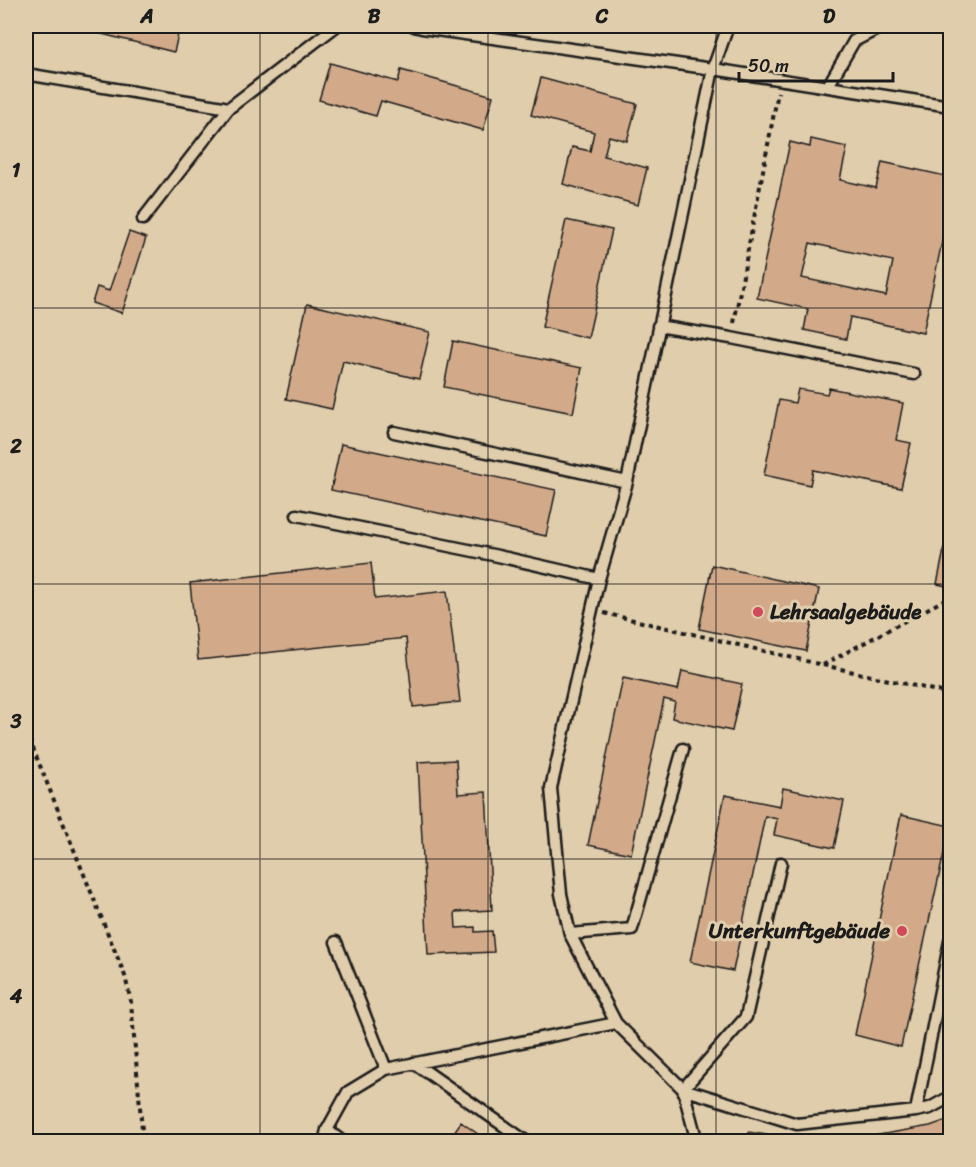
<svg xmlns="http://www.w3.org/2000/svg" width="976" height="1167" font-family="Sriracha,sans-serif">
  <rect width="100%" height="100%" fill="#e0cdab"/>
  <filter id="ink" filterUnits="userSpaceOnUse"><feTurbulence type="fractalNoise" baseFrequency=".0167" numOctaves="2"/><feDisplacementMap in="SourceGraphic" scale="12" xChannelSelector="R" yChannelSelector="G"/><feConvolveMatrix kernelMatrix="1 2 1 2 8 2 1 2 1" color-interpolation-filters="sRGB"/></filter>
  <g filter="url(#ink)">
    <path fill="#d2aa8a" stroke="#1c1c1c" stroke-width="1.5" fill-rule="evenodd" d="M70 26H180L174 52Z
      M330 63 398 82 401 70 493 96 483 130 381 101 376 116 319 100Z
      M541 78 637 104 627 141 609 136 604 156 647 168 638 205 563 184 572 147 590 151 594 132 531 115Z
      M811 139 847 147 840 180 876 188 882 162 950 177V203L923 333 850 317 846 339 804 330 808 309 757 298 790 142 810 147ZM810 243 893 261 886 296 802 278Z
      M566 220 612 230 588 338 542 327Z
      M129 232 146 238 122 313 92 303 97 287 109 291Z
      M307 304 430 332 419 379 343 361 332 409 286 399Z
      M453 341 582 368 573 413 444 387Z
      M829 388 903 403 896 440 911 443 901 488 813 470 810 485 764 475 779 400 795 403 798 389 827 394Z
      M341 444 556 490 546 536 331 490Z
      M949 526H950V587L937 584Z
      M371 563 375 599 447 591 460 702 413 707 406 638 198 660 190 583Z
      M712 565 819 589 806 651 699 629Z
      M682 671 742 684 732 731 672 718 675 702 664 699 631 854 588 845 623 678 678 690Z
      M456 760 458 794 486 792 492 910 455 912 456 928 475 927V932L492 931 494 952 428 955 418 762Z
      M783 788 844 801 834 848 774 835 777 819 765 816 733 971 690 962 725 795 780 806Z
      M901 815 950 826 901 1047 855 1035Z
      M950 1119V1142H746L749 1132 784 1138 819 1141 856 1139 930 1126Z
      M461 1122 489 1142H447Z"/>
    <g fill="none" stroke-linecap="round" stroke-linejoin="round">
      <defs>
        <path id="lane" d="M414 26 422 28 713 69 950 106
          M728 26 713 69 627 482 599 579 551 788 561 894 570 934 616 1023 683 1089 797 1124 916 1111 930 1108 950 1097
          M26 74 229 108
          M828 86 854 41 883 26
          M143 219 229 108 336 26
          M658 326 731 338 914 374
          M394 432 627 482
          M297 515 498 556 599 579
          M570 934 632 929 683 749
          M336 942 386 1069
          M414 1063 527 1142
          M916 1111 950 941
          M327 1130 343 1142
          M324 1142 327 1130 348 1092 386 1069 616 1023
          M697 1142 683 1089 746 1017 781 863"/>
      </defs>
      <use href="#lane" stroke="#1c1c1c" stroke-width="15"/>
      <path stroke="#1c1c1c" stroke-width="4" stroke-dasharray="4.5 4.5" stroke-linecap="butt" d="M734 323 778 92
        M604 613 823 665 944 600H950
        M823 665 950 694
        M26 731 125 976 131 1002 143 1142"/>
      <use href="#lane" stroke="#e0cdab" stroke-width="10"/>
    </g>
  </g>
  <path fill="none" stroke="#1c1c1c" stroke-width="1.5" stroke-opacity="0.55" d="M260 26V1142M488 26V1142M716 26V1142M26 308H950M26 584H950M26 859H950"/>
  <g fill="#d1495b" stroke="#e0cdab" stroke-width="2">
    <circle cx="758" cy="612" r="6"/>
    <circle cx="902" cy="931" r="6"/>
  </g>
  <g text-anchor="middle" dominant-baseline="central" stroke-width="6" stroke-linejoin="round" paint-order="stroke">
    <g font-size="21" font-weight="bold" fill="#1c1c1c" stroke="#e0cdab" text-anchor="start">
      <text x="770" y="612">Lehrsaalgebäude</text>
      <text x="890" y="931" text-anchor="end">Unterkunftgebäude</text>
    </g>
  </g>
  <rect width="976" height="1167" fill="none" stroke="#e0cdab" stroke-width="66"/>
  <path d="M739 72v9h154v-9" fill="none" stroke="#1c1c1c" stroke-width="3"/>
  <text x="748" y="72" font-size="18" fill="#1c1c1c" stroke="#e0cdab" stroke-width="4.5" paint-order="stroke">50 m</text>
  <rect x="33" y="33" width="910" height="1101" fill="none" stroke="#1c1c1c" stroke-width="2"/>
  <g font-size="20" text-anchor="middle" font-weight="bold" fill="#1c1c1c">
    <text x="147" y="23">A</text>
    <text x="374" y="23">B</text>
    <text x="602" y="23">C</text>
    <text x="829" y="23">D</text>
    <text x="16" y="177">1</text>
    <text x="16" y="453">2</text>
    <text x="16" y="728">3</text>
    <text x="16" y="1003">4</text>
  </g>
</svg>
